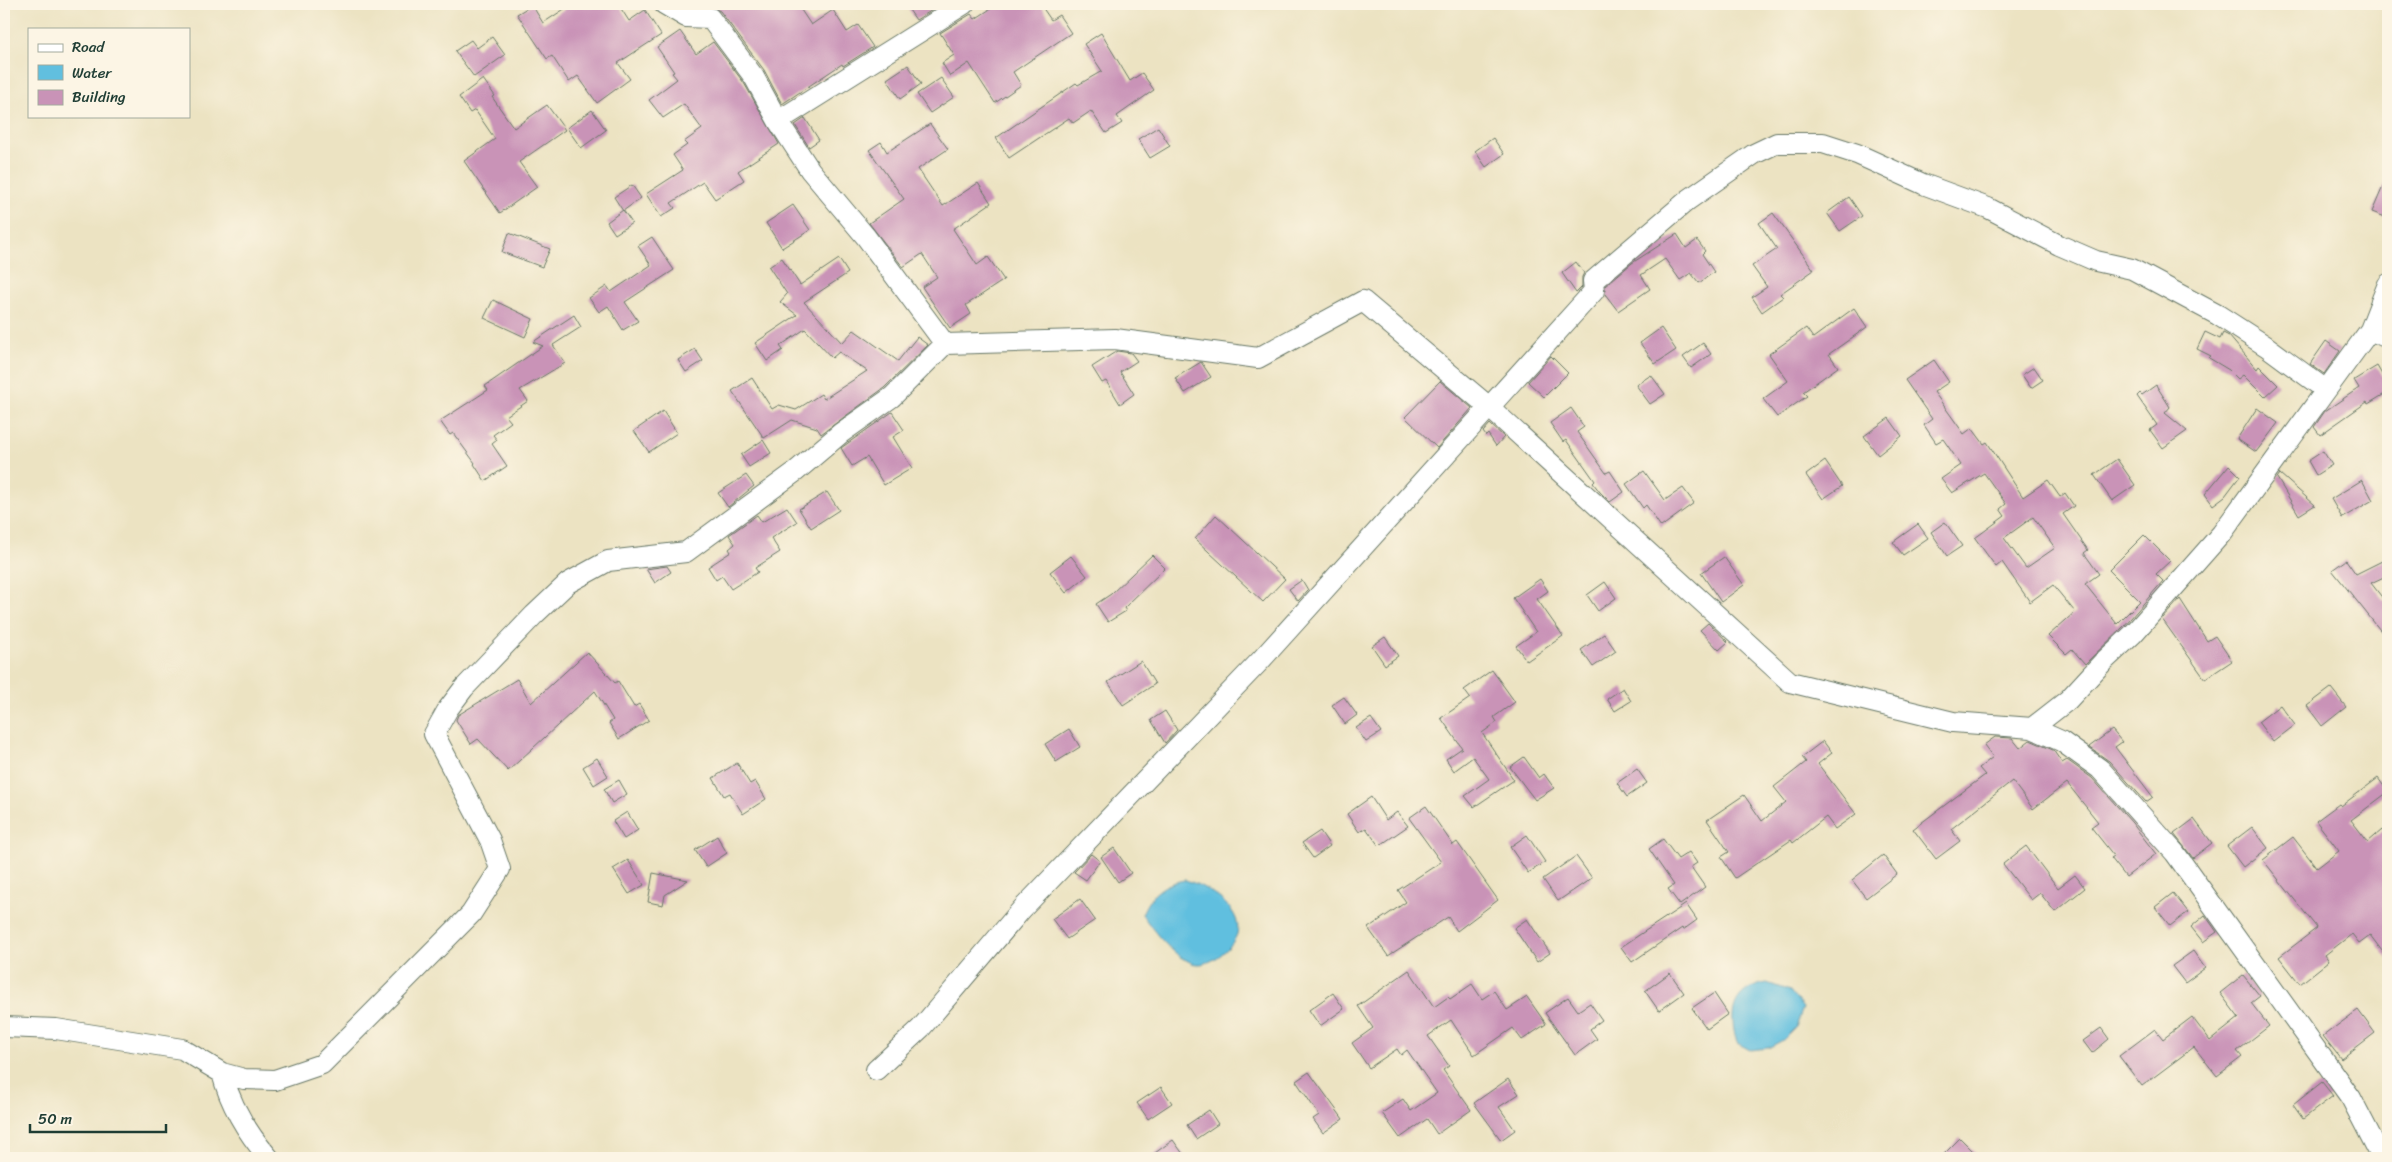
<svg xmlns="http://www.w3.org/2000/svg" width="2392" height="1162" font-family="Sriracha,sans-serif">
  <rect width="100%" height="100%" fill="#fcf5e5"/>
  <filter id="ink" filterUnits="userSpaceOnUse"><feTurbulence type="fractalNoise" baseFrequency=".02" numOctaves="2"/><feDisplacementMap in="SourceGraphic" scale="10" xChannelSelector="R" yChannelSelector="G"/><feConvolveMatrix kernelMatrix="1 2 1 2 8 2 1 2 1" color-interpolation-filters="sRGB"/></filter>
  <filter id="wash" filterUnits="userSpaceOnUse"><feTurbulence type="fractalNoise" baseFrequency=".0096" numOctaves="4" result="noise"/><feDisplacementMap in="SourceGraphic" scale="20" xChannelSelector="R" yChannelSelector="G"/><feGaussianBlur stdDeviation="1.12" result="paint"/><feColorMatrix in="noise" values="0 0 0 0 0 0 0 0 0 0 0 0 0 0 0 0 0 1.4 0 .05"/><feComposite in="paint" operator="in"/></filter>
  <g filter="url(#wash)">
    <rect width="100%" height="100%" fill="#ece3c2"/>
    <path fill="#61bfdf" stroke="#407e8a" d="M1185 880C1205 885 1244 909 1237 934 1232 949 1208 969 1192 963 1171 954 1154 932 1142 914 1150 894 1164 883 1185 880Z
      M1767 983 1790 991 1803 1008 1796 1027 1783 1040 1768 1048 1750 1050 1737 1043C1728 1013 1732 989 1767 983Z"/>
    <g id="blocks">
      <path fill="#c993b7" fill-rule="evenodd" d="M572 4H618L629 21 645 10 661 35 618 63 630 79 597 103 578 76 569 82 552 56 547 59 517 14 532 5 543 23Z
        M704 4H797L811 25 833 10 847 32 858 25 873 47 843 66 842 64 782 104 764 70 720 11Z
        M905 4H942L916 20Z
        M998 4H1040L1051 20 1059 15 1071 33 1013 72 1021 85 995 103 969 63 950 76 942 63 954 55 940 33 971 14 975 19Z
        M680 31 696 54 713 42 744 83 779 144 738 171 744 180 715 199 703 182 671 203 675 208 661 217 646 194 683 170 673 155 687 145 684 142 702 129 684 104 663 118 649 100 677 79 672 73 674 72 657 47Z
        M1101 33 1130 81 1142 73 1154 90 1117 116 1122 123 1106 133 1091 111 1073 123 1069 118 1009 158 996 138 1076 83 1078 85 1102 71 1084 44Z
        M492 37 505 55 474 77 455 51 471 40 477 48Z
        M908 65 921 84 900 99 887 79Z
        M941 78 954 97 930 113 917 94Z
        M483 79 495 96 492 97 514 128 547 105 565 130 519 162 537 187 500 213 464 161 495 139 475 110 470 113 459 97Z
        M592 110 606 130 581 148 567 128Z
        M805 118 819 140 809 147 795 125Z
        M930 124 948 149 918 169 943 206 978 183 991 203 953 229 977 265 988 257 1004 280 966 305 971 314 950 328 922 287 937 277 922 254 903 267 869 223 904 199 869 150 881 142 887 152Z
        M1158 127 1170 146 1150 158 1138 139Z
        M1493 138 1504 154 1486 167 1475 151Z
        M2388 175V218L2372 212Z
        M632 185 641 198 623 211 614 197Z
        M1849 197 1862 216 1840 231 1827 213Z
        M793 205 810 230 782 248 766 223Z
        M623 210 632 223 615 234 607 222Z
        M1773 213 1814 270 1780 294 1783 297 1762 312 1752 297 1767 287 1752 266 1777 249 1759 223Z
        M509 233 550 249 542 267 502 252Z
        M1677 234 1686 248 1697 240 1705 251 1702 254 1714 272 1699 283 1691 273 1680 280 1665 259 1641 275 1650 289 1618 311 1605 294V286L1632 263Z
        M652 237 674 270 625 302 638 321 623 330 608 306 599 312 589 298 607 286 611 292 651 265 638 246Z
        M782 258 800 285 839 259 848 273 804 302 842 343 854 330 898 361 917 337 928 345 884 388 821 434 817 428 792 420 764 438 732 391 752 378 772 409 779 405 796 410 821 394 824 399 867 371 839 352 832 358 805 329 780 346 783 350 767 361 755 343 797 315 780 302 787 294 769 267Z
        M1576 262 1584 273 1582 277V287L1576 293 1562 273Z
        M493 300 533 319 525 337 484 318Z
        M1854 308 1867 327 1829 354 1838 367 1803 392 1807 396 1777 417 1763 399 1788 381 1769 354 1806 328 1813 338Z
        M574 315 581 327 553 345 565 363 520 390 528 401 506 416 511 422 493 435 497 440 492 444 507 466 485 481 474 464 475 463 453 433 450 435 440 421 488 390 485 386 543 346 533 342Z
        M1661 328 1676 350 1655 364 1640 343Z
        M2205 332 2220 339 2223 333 2229 336 2257 369 2259 366 2278 385 2265 397 2243 375 2238 379 2229 370 2209 358 2211 356 2197 349Z
        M2326 341 2340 351 2324 374 2310 364Z
        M1703 343 1711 354 1691 368 1683 357Z
        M695 349 703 361 686 372 678 360Z
        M1117 351 1131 353 1137 361 1120 372 1134 394 1120 404 1106 381 1102 383 1092 367Z
        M1551 356 1568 373 1544 397 1528 382Z
        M1934 360 1949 382 1934 392 1964 434 1972 428 1984 444 1987 442 2023 497 2048 480 2060 497 2065 493 2074 506 2063 514 2088 550 2084 553 2099 574 2085 584 2117 624 2140 601 2109 570 2144 535 2170 561 2156 574 2163 581 2124 626 2085 664 2072 649 2066 654 2048 636 2075 612 2053 585 2030 602 2002 562 1996 567 1975 538 2005 516 2000 509 2006 504 1984 473 1952 493 1941 479 1961 465 1943 439 1936 443 1924 425 1932 419 1905 380ZM2033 517 2055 548 2026 568 2004 538Z
        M1201 362 1211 377 1185 393 1175 378Z
        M2377 366 2388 385V392L2368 404 2367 402 2320 435 2314 427 2325 411 2359 388 2354 380Z
        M2034 367 2043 380 2031 388 2022 375Z
        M1651 375 1665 394 1650 404 1636 385Z
        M1440 381 1472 408 1437 448 1405 417Z
        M2156 385 2170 407 2165 413 2187 431 2163 448 2150 430 2157 425 2137 396 2140 393 2142 395Z
        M1571 408 1584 427 1577 432 1606 473 1610 471 1624 492 1610 502 1600 492 1593 483 1595 481 1566 440 1563 442 1550 423Z
        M2257 408 2278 423 2256 452 2237 439Z
        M663 411 677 433 649 452 634 431Z
        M892 412 904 430 893 437 912 468 884 485 867 457 852 466 841 448Z
        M1889 418 1902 436 1878 455 1864 436Z
        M1490 424 1504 437 1496 446 1488 434 1486 436 1483 432Z
        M763 440 771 453 749 467 741 455Z
        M2323 451 2332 465 2316 475 2308 461Z
        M2117 459 2135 485 2112 501 2094 475Z
        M1825 461 1842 486 1823 499 1806 475Z
        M2229 465 2240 476 2225 496 2213 505 2205 494Z
        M1644 471 1665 500 1683 488 1694 503 1661 527 1646 505 1643 508 1626 484Z
        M2280 474 2315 505 2299 515 2277 478Z
        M746 475 754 486 728 507 718 493Z
        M2362 480 2373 500 2342 518 2331 499Z
        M827 492 839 510 811 528 799 509Z
        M787 507 797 522 771 538 780 552 755 568 758 572 731 589 722 576 716 580 708 567 731 552 729 549 735 544 729 535 757 515 762 522Z
        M1216 515 1285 579 1263 602 1195 539Z
        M1945 522 1962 546 1947 556 1931 532Z
        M1918 524 1928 538 1903 555 1893 542Z
        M1152 555 1165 568 1124 608 1126 611 1108 622 1096 604 1111 594Z
        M1071 556 1087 576 1066 593 1050 572Z
        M1724 557 1744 585 1721 602 1701 573Z
        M2388 558V575L2371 583 2388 605V640L2332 570 2346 560 2356 574Z
        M667 566 671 572 655 583 646 569Z
        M1540 579 1548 591 1537 599 1563 636 1527 661 1516 646 1536 632 1513 598Z
        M1302 580 1308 590 1298 601 1289 589Z
        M1605 582 1616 598 1598 611 1587 595Z
        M2180 599 2207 641 2215 636 2232 661 2205 679 2162 619Z
        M1708 623 1728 642 1719 650 1700 630Z
        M1604 634 1616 651 1593 667 1581 650Z
        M1385 637 1398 656 1385 665 1372 646Z
        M587 652 615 683 618 681 634 707 639 704 649 720 619 739 609 723 613 720 595 691 508 771 478 739 471 744 456 720 458 715 517 679 531 703Z
        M1141 661 1155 684 1123 705 1108 682Z
        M1492 670 1515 702 1494 717 1497 722 1482 733 1514 780 1474 807 1465 796 1489 779 1473 757 1454 771 1446 759 1462 748 1441 718 1470 698 1464 690Z
        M1623 688 1631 701 1615 711 1607 699Z
        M2331 688 2346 707 2322 726 2307 706Z
        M1344 697 1357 715 1345 724 1332 705Z
        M2280 705 2295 725 2273 742 2258 722Z
        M1165 711 1177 730 1165 743 1151 720Z
        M1371 718 1381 732 1366 742 1356 728Z
        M1069 729 1080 747 1056 762 1045 744Z
        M2112 730 2122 742 2115 747 2153 797 2146 802 2109 761 2089 747Z
        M1995 737 2012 738 2020 748 2030 740 2053 750 2062 763 2067 760 2092 778 2132 823 2156 854 2126 877 2111 858 2114 856 2091 827 2098 822 2067 783 2033 809 2012 781 1951 829 1960 841 1936 859 1913 829 1985 775 1979 768 1993 757 1984 745Z
        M1823 741 1832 753 1818 764 1856 814 1835 829 1826 817 1793 843 1791 840 1735 878 1721 857 1729 852 1707 820 1744 795 1762 821 1786 802 1774 787 1806 762 1802 757Z
        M1524 757 1539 778 1544 774 1554 788 1535 800 1510 767Z
        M597 758 608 776 594 785 583 767Z
        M737 763 750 784 755 781 766 799 743 814 730 793 724 796 713 778Z
        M1637 769 1647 783 1627 797 1617 783Z
        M2378 778 2388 792 2351 820 2368 842 2382 830 2388 838V959L2370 935 2359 943 2352 934 2325 955 2329 961 2300 984 2279 957 2317 928 2263 860 2293 837 2317 868 2339 851 2316 821 2339 804 2341 806Z
        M619 780 627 794 612 803 604 789Z
        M1371 797 1386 820 1397 812 1408 826 1379 846 1366 828 1359 832 1347 814Z
        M1426 806 1453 845 1457 842 1498 900 1457 931 1448 917 1388 956 1368 928 1406 902 1398 890 1441 862 1409 818Z
        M627 812 638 830 624 839 613 821Z
        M2194 819 2212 843 2193 858 2174 834Z
        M2252 827 2268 848 2243 867 2227 846Z
        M1320 831 1330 846 1313 858 1302 843Z
        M1527 835 1545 862 1528 873 1510 847Z
        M717 836 727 853 706 867 695 850Z
        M1663 839 1678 859 1689 852 1697 863 1691 867 1705 887 1680 905 1668 889 1674 885 1649 849Z
        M2026 846 2058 888 2075 875 2085 888 2055 912 2040 893 2031 900 2003 864Z
        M1114 848 1131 873 1118 882 1101 857Z
        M1091 854 1100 861 1086 880 1074 872Z
        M1883 855 1897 874 1866 898 1852 880Z
        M1576 856 1592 878 1558 901 1543 879Z
        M628 860 644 885 629 894 613 869Z
        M653 873 688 880 665 895 663 905 648 902Z
        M2173 893 2188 912 2170 926 2155 907Z
        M1080 899 1095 920 1067 939 1052 919Z
        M1686 904 1697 920 1683 930 1682 928 1632 962 1621 947Z
        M2205 915 2217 932 2203 942 2191 927Z
        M1527 919 1550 953 1537 962 1514 928Z
        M2193 951 2205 968 2185 983 2172 966Z
        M1409 970 1434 1007 1448 997 1450 999 1472 984 1482 999 1494 991 1507 1010 1527 997 1546 1024 1522 1040 1513 1028 1474 1055 1451 1020 1428 1036 1449 1066 1443 1070 1471 1110 1437 1134 1427 1119 1400 1138 1382 1113 1403 1099 1411 1111 1437 1093 1407 1050 1401 1055 1397 1049 1369 1068 1352 1043 1373 1028 1358 1006Z
        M1670 973 1684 993 1659 1011 1645 991Z
        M2243 975 2260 996 2251 1003 2269 1026 2237 1051 2242 1057 2217 1076 2194 1047 2142 1086 2119 1056 2155 1029 2163 1039 2192 1017 2210 1041 2239 1018 2220 993Z
        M1333 993 1344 1009 1320 1026 1309 1010Z
        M1714 993 1728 1014 1707 1029 1692 1008Z
        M1568 997 1578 1011 1590 1003 1602 1020 1590 1029 1597 1039 1575 1055 1545 1013Z
        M2358 1010 2375 1033 2341 1059 2323 1036Z
        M2101 1028 2109 1039 2092 1053 2083 1041Z
        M1309 1072 1343 1119 1323 1133 1313 1119 1319 1115 1296 1081Z
        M1508 1079 1519 1094 1499 1107 1515 1130 1501 1140 1474 1103Z
        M2322 1082 2333 1096 2303 1119 2293 1105Z
        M1161 1087 1172 1103 1148 1119 1137 1103Z
        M1209 1110 1218 1124 1196 1139 1187 1125Z
        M1960 1138 1980 1158H1940Z
        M1173 1140 1186 1158H1148Z"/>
    </g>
  </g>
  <g filter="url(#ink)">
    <use href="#blocks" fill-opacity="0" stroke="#677766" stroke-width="1"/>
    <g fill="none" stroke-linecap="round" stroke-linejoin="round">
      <defs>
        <path id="minor" d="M664 4 686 17 710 18 754 77 778 121 810 170 866 237 945 344
          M778 121 964 4
          M2370 330 2388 338
          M2032 728 2061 741 2100 769 2175 853 2351 1098 2382 1158
          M4 1027 56 1029 182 1049 222 1073 244 1079 275 1080 322 1064 471 914 500 869 490 840 434 734 448 709 464 688 534 615 568 583 608 561 686 552 795 472 841 433 892 397 945 344 1115 339 1258 358 1363 301 1489 407 1790 682 1953 722 2032 728 2068 700 2103 662 2133 634 2222 533 2370 330 2388 284
          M876 1070 921 1028 1022 909 1261 660 1594 291 1593 281 1688 200 1754 154 1777 143H1823L1857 154 1923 184 1988 208 2059 245 2096 261 2132 269 2218 315 2266 346 2326 390
          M222 1073C230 1104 248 1134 269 1158"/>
      </defs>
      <use href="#minor" stroke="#677766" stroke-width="22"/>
      <use href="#minor" stroke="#fff" stroke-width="20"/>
    </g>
  </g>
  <rect width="2392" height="1162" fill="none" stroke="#fcf5e5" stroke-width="20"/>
  <rect x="28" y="28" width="162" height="90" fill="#fcf5e5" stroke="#a4ab9e"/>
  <rect x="38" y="44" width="25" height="8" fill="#ffffff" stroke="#a4ab9e"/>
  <text x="72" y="52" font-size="15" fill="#1f3d34">Road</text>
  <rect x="38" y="65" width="25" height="15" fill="#61bfdf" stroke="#a4ab9e"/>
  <text x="72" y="78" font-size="15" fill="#1f3d34">Water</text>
  <rect x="38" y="90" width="25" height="15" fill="#c993b7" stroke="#a4ab9e"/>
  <text x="72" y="102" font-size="15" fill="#1f3d34">Building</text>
  <path d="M30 1124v8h136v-8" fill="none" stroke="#1f3d34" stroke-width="2.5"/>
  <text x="38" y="1124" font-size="15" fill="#1f3d34" stroke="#fcf5e5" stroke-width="4" paint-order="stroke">50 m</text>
</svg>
